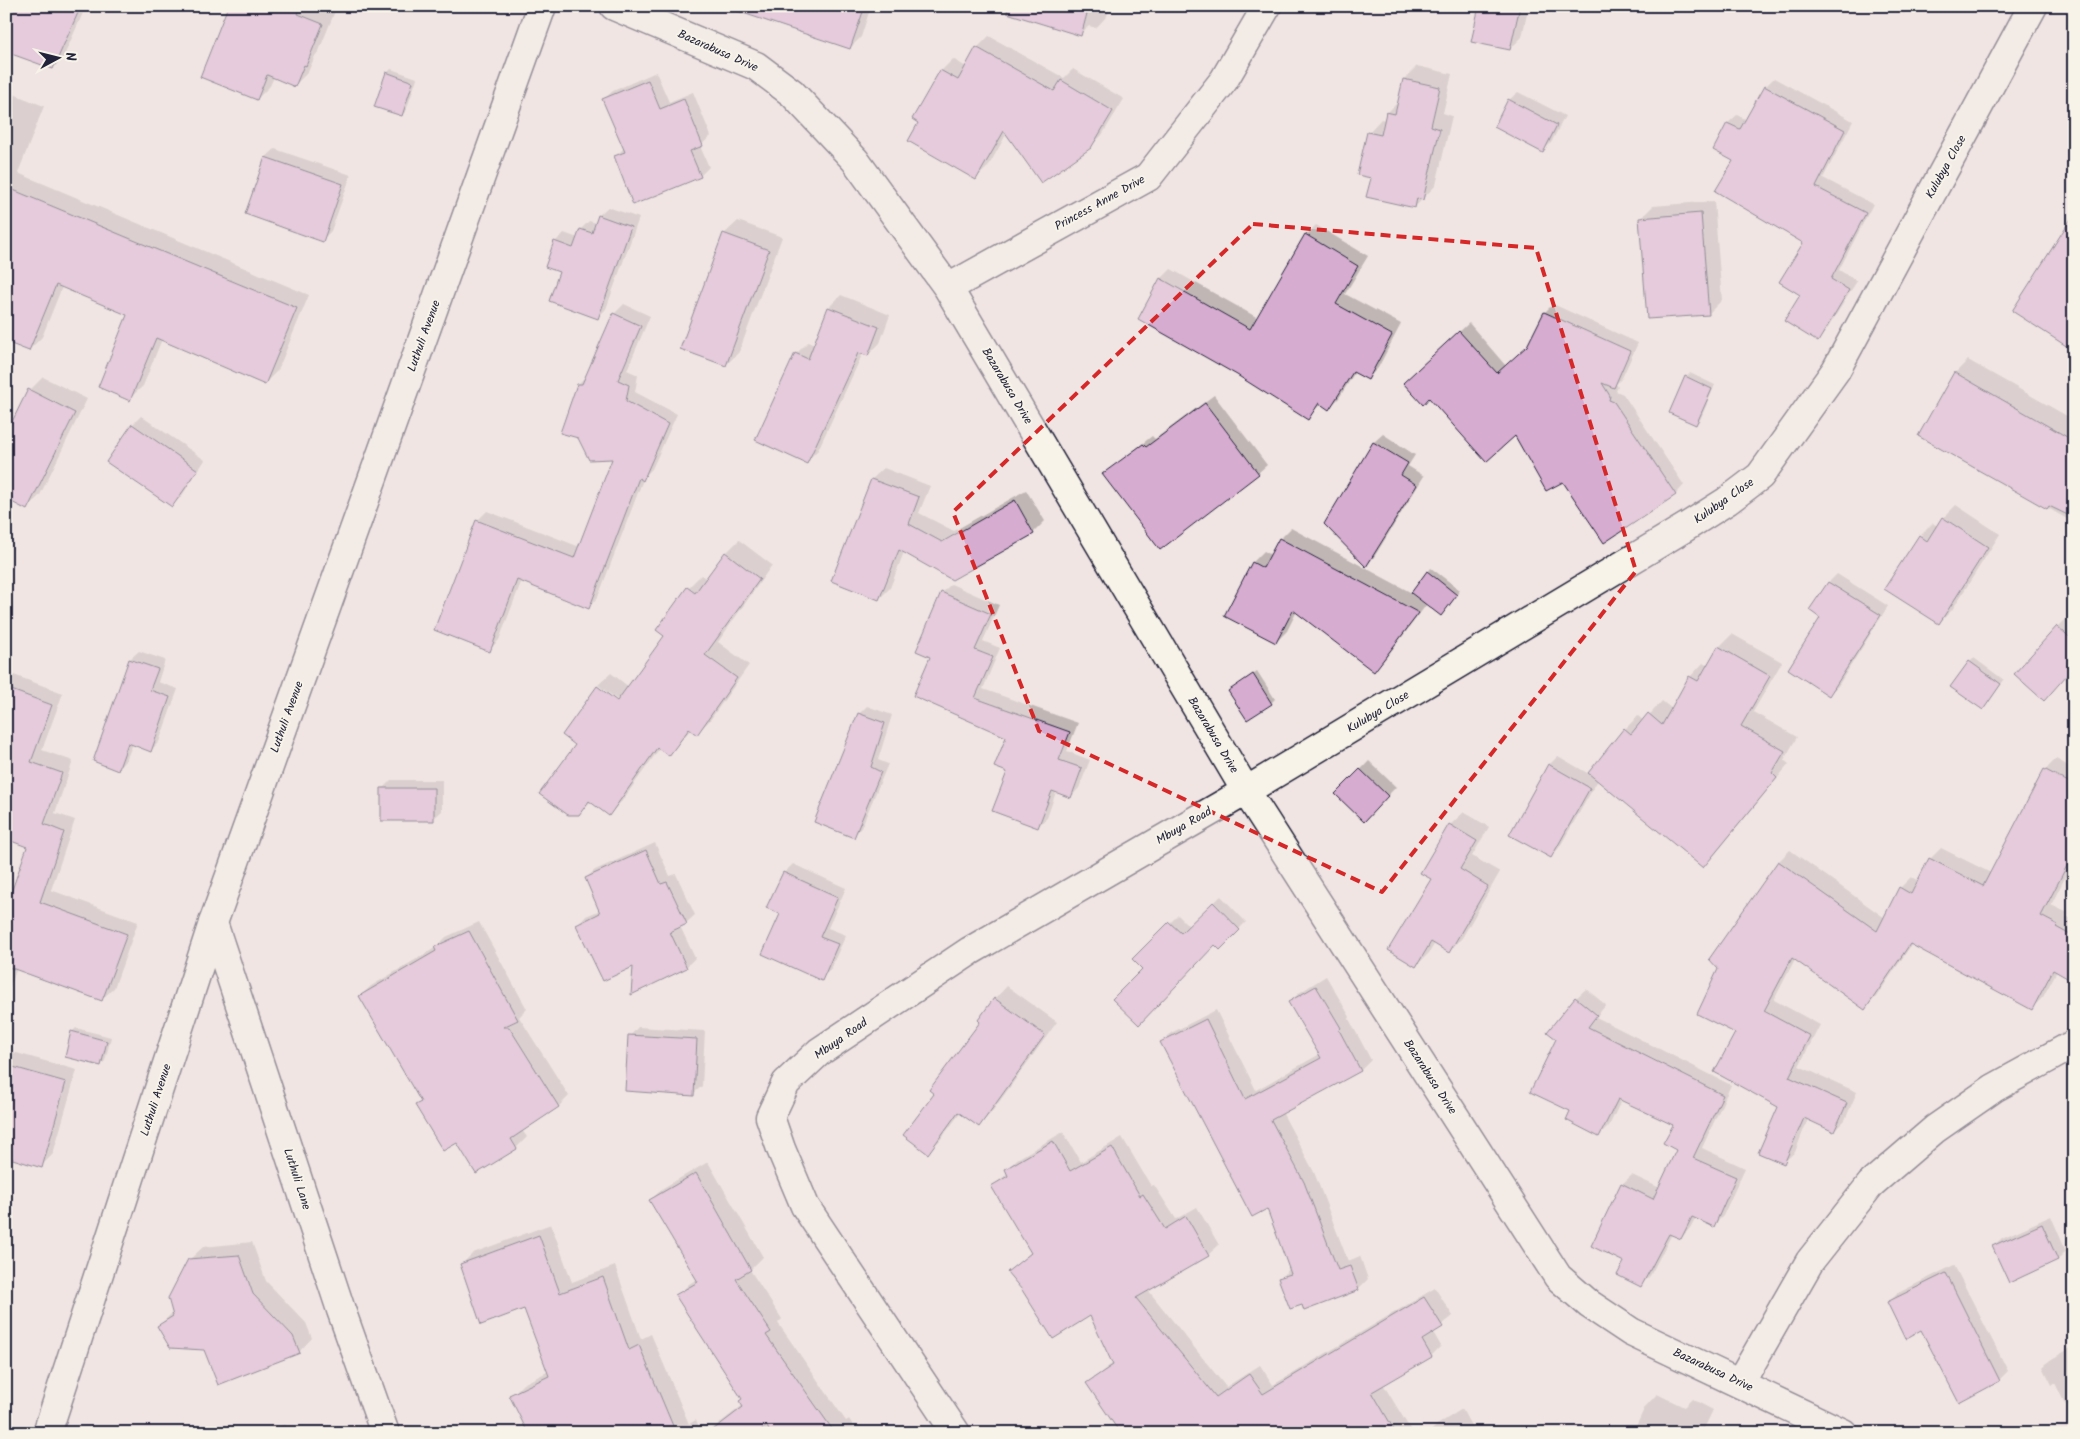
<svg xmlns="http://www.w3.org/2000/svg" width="2080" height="1439" font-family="Kalam,sans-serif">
  <rect width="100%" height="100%" fill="#f1e5e3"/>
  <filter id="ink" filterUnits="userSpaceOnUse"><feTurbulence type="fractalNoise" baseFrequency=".02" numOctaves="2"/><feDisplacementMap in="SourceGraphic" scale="10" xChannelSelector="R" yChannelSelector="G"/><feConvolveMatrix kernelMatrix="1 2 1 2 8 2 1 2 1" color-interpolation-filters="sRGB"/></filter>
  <g filter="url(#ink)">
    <path fill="#0003" d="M6 6H86L63 58 53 68Z
      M229 6H323L335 11 319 51 315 56 308 72 295 85 274 77 270 86 257 99Z
      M749 6H871L861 37 850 48Z
      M992 6H1110L1107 16 1096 28 1089 26 1080 34Z
      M1480 6H1535L1527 14 1522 37 1510 49Z
      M1891 6H1912L1904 14Z
      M989 36 1064 78 1073 69 1124 99 1102 135 1090 147 1007 133 988 167 976 178 919 122 941 71 953 59 966 67 977 48Z
      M1417 66 1452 74 1443 113 1452 116 1436 185 1415 207 1372 177 1368 133 1381 119 1385 120 1387 113 1399 101 1404 79Z
      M391 69 417 78 406 111 402 115 387 73Z
      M656 72 669 102 693 92 711 136 700 146 709 167 700 176 615 157 624 148 604 99 613 91Z
      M1774 78 1853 121 1823 178 1873 204 1839 270 1857 281 1826 331 1818 340 1801 295 1804 243 1735 160 1715 150 1728 123 1737 115 1747 120 1765 87Z
      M6 91 44 106 18 173 309 295 278 370 265 383 162 339 143 386 129 399V315L62 287 42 337 29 350 6 340Z
      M1518 92 1565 116 1551 143 1542 151 1509 100Z
      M275 149 351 175 331 231 322 240 266 157Z
      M1714 201 1722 300 1708 314 1640 219 1653 206Z
      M608 207 639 218 606 309 597 318 561 272 555 242 564 233 578 238 581 229 589 221 597 223 599 215Z
      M2074 213V350L2013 310Z
      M738 221 782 237 739 352 726 365 724 234Z
      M1316 225 1368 256 1345 294 1401 324 1378 368 1368 378 1355 372 1339 398 1329 408 1321 403 1308 418 1161 279 1171 269 1258 318 1306 235Z
      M841 295 890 315 880 343 868 355 863 353 818 450 806 462 796 354 808 342 814 345 829 307Z
      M624 304 650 316 627 370 638 375 635 392 677 414 652 469 644 477 598 597 589 607 522 580 499 640 489 650 477 521 487 511 580 547 614 458 578 384 587 375 614 314Z
      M1553 304 1638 343 1622 378 1616 384 1618 387 1616 391 1623 394 1684 485 1676 494 1604 542 1563 480 1515 434 1413 374 1469 323 1506 366 1529 345 1545 312Z
      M1968 360 2074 420V523L1920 435 1955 373Z
      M1690 373 1715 385 1700 420 1696 424 1686 377Z
      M43 377 87 399 40 495 27 508 6 498V418L14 422 30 390Z
      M1214 395 1267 465 1258 473 1104 474 1152 436 1155 439Z
      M141 416 205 460 181 497 172 505 132 425Z
      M1383 434 1415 455 1408 466 1424 476 1374 557 1366 566 1325 524 1374 442Z
      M884 468 930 486 919 513 954 531 1026 490 1045 521 1033 533 904 552 890 588 879 599 833 581 872 479Z
      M1956 505 2000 534 1952 610 1939 623 1920 536 1933 523 1937 526 1943 518Z
      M1291 528 1412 593 1431 568 1460 590 1445 611 1427 604 1385 659 1374 670 1297 611 1287 631 1276 642 1226 616 1253 562 1264 551 1271 555 1280 539Z
      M739 540 772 565 718 642 749 665 710 720 697 733 691 729 669 754 660 748 622 801 609 814 591 801 579 814 577 744 598 686 622 706 623 704 598 685 611 673 629 687 665 635 688 588 701 575 707 579 726 553Z
      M1837 574 1888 606 1838 686 1829 694 1822 618 1811 610 1829 582Z
      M951 584 999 605 983 641 1000 648 983 689 1078 723 1067 751 1090 760 1079 788 1071 797 1056 792 1047 818 1038 826 1008 771 1007 736 931 656 942 593Z
      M2066 619 2072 624 2074 622V667L2058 627Z
      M1732 634 1782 662 1753 712 1797 737 1784 760 1789 764 1716 853 1703 867 1598 780 1559 848 1550 857 1549 765 1558 756 1589 774 1625 729 1638 716 1644 721 1662 701 1672 709 1690 677 1703 663 1708 666 1719 647Z
      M139 651 165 660 158 682 178 689 159 742 151 750 133 744 126 760 118 769 94 761 130 659Z
      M1974 658 2004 680 1987 704 1970 662Z
      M1257 671 1275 699 1271 703 1229 691Z
      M11 674 63 693 42 750 73 761 55 813 75 820 51 890 138 922 114 988 102 999 17 968 10 987 6 991V885L14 887 29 846 6 838V678Z
      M867 706 892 715 878 760 888 764 861 828 853 836 859 714Z
      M2056 759 2074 769V860L2051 905 2068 913 2066 916 2074 920V980L2057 971 2043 997 2032 1008 1912 944 1876 997 1865 1008 1795 959 1774 1000 1820 1025 1799 1066 1857 1092 1845 1120 1834 1131 1808 1119 1795 1152 1784 1162 1780 1106 1737 1033 1720 968 1710 959 1779 861 1790 850 1885 918 1900 888 1911 877 1919 881 1930 859 1941 848 1991 873 2045 770Z
      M1369 761 1396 787 1364 820 1337 794Z
      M391 780H442V811L433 819 382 789Z
      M1464 812 1489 827 1472 856 1500 872 1462 938 1449 951 1435 943 1429 953 1416 966 1433 879 1422 872 1450 825Z
      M655 843 670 876 676 874 695 915 686 923 680 926 695 958 686 967 632 993 634 965 578 925 586 916 600 910 586 878 595 870Z
      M793 864 846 888 828 928 846 935 830 970 821 979 782 913 784 873Z
      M1221 896 1246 922 1220 948 1215 944 1143 969 1134 959 1178 915 1189 926Z
      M479 922 527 1009 519 1017 569 1096 559 1106 522 1130 527 1137 516 1148 477 1172 457 1141 416 1106 422 1101 360 996 371 986 435 948 446 937Z
      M1326 976 1350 1017 1349 1019 1371 1060 1361 1070 1282 1112 1314 1172 1348 1261 1360 1256 1368 1279 1358 1289 1303 1303 1280 1279 1290 1268 1267 1207 1161 1043 1171 1033 1216 1010 1256 1090 1320 1054 1289 1003 1299 993Z
      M1007 986 1057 1022 991 1113 979 1125 961 1112 940 1140 928 1152 936 1093 981 1021 979 1020 995 999Z
      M1586 989 1606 1005 1596 1017 1731 1085 1702 1148 1745 1168 1723 1216 1713 1226 1696 1217 1690 1228 1681 1238 1672 1234 1650 1276 1641 1285 1625 1261 1622 1184 1632 1175 1660 1188 1678 1150 1675 1125 1622 1099 1609 1126 1599 1136 1571 1111 1576 998Z
      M638 1027 705 1031 702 1086 693 1094 630 1036Z
      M76 1028 111 1037 105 1061 101 1065 72 1032Z
      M6 1050 77 1070 53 1154 41 1166 6 1156Z
      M1063 1132 1081 1162 1122 1137 1151 1186 1154 1185 1176 1219 1197 1207 1219 1245 1208 1255 1148 1290 1226 1387 1260 1365 1273 1385 1435 1288 1453 1316 1433 1332 1441 1346 1431 1356 1383 1384 1412 1432 1157 1433 1088 1383 1114 1362 1091 1314 1023 1290 1009 1272 1031 1252 993 1186 1008 1173 1007 1169 1017 1159Z
      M708 1162 763 1257 750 1270 782 1319 778 1323 846 1421 849 1419 858 1433H707L743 1405V1398L677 1296 689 1284 697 1279 651 1200 663 1188Z
      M2051 1216 2066 1251 2058 1259 1993 1246 2002 1238Z
      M551 1224 572 1282 615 1266 641 1339 651 1334 689 1424 696 1420 702 1433H526L528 1431 511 1396 523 1384 549 1371 525 1307 461 1265 473 1253Z
      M6 1238 9 1239 6 1249Z
      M252 1242 266 1281 306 1323 312 1338 299 1352 205 1349 159 1326 173 1312 189 1260 203 1247Z
      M1954 1265 2008 1371 1999 1380 1889 1302 1898 1293Z
      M2074 1346V1408L2065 1404 2055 1383 2052 1385 2043 1367 2050 1360Z
      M1657 1394 1684 1407 1692 1399 1713 1410 1702 1433H1633L1645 1407Z
      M1462 1409 1475 1433H1429L1437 1425Z
      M285 1424 289 1433H266Z
      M185 1428 188 1433H174Z
      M224 1429 225 1433H216Z"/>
    <path fill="#d7acd1" stroke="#22223b" d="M6 6H81L53 69 6 52Z
      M228 6H301L298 14 323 24 306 66 304 65 295 87 267 75 257 100 200 77Z
      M738 6H865L850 49 737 11Z
      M1008 6H1089L1081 36 1007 13Z
      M1479 6H1520L1510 50 1471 42Z
      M976 47 1054 91 1061 80 1113 111 1091 148 1041 183 1004 131 976 180 908 141 918 123 912 119 940 70 958 80Z
      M386 72 413 82 402 116 374 107Z
      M1403 79 1440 87 1431 126 1440 129 1423 200 1417 198 1415 208 1366 197 1371 178 1357 175 1367 132 1381 135 1386 112 1395 114Z
      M648 80 660 109 684 99 703 146 690 151 701 177 633 205 614 156 625 152 602 99Z
      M1764 86 1845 130 1816 187 1866 213 1831 279 1849 290 1818 342 1784 321 1800 295 1779 282 1803 243 1715 191 1733 161 1713 150 1727 123 1740 129Z
      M1508 99 1557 125 1543 153 1494 127Z
      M265 157 343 184 323 242 245 214Z
      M6 187 297 308 265 385 156 338 130 401 98 387 127 315 56 285 29 351 6 342Z
      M1701 213 1709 315 1647 319 1639 218Z
      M2074 214V351L2012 311Z
      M598 215 631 227 598 319 549 301 559 272 545 267 554 241 573 248 580 229 592 233Z
      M723 233 769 250 726 366 680 349Z
      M1305 234 1358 266 1336 304 1392 335 1368 380 1353 372 1329 410 1319 403 1308 420 1237 375 1138 319 1160 278 1250 329Z
      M828 307 879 327 868 356 858 353 807 464 755 440 795 353 808 359Z
      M1544 312 1630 351 1614 388 1602 383 1610 396 1609 400 1614 402 1676 495 1604 543 1563 482 1546 491 1515 436 1486 462 1429 398 1423 405 1403 383 1459 331 1497 373 1527 346Z
      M613 313 641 326 618 380 629 385 626 401 668 424 643 481 639 478 589 609 517 580 490 652 434 630 476 520 574 558 612 459 589 460 578 438 560 433 577 384H582Z
      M1954 372 2074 441V518L2049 506 2047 509 1918 436Z
      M1685 376 1712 389 1696 425 1669 413Z
      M28 389 75 413 27 510 6 499V434Z
      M1205 403 1259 474 1160 550 1102 474 1143 444 1146 447Z
      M132 424 198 470 172 507 106 462Z
      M1373 442 1408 463 1401 475 1417 485 1366 567 1324 524Z
      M871 479 919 497 909 524 942 542 1015 500 1034 534 952 580 899 550 879 600 831 581Z
      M1942 517 1988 547 1939 624 1884 589 1919 535 1927 541Z
      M1279 538 1419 613 1374 672 1293 610 1276 643 1224 616 1252 562 1263 568Z
      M725 552 760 579 705 655 737 678 697 735 689 729 669 756 657 748 609 816 589 801 579 815H568L539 794 575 745 562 735 597 686 617 701 664 636 656 630 687 587 695 593Z
      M1427 571 1457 595 1441 616 1411 593Z
      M1828 582 1881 615 1829 696 1788 669 1820 618 1809 610Z
      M941 592 991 614 975 650 993 657 975 698 1070 732 1059 760 1082 768 1071 798 1052 791 1038 828 992 811 1007 772 994 767 1006 737 913 696 930 657 916 651Z
      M2057 626 2074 641V667L2044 701 2014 674Z
      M1718 646 1770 676 1741 726 1785 751 1772 773 1777 778 1703 868 1588 773 1624 728 1631 734 1648 713 1662 725 1689 676 1698 681Z
      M129 659 158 669 150 690 170 697 151 752 128 743 118 771 93 761Z
      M1969 661 2001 684 1983 710 1950 687Z
      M1253 674 1272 704 1247 720 1228 691Z
      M6 688 52 705 31 762 62 773 44 824 64 832 40 902 127 934 102 1001 6 966V907L27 847 6 839Z
      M858 713 885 723 871 767 881 772 854 838 814 822Z
      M1548 764 1590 788 1551 858 1509 835Z
      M1360 769 1388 796 1364 822 1335 794Z
      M2044 769 2074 785V852L2041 916 2058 925 2056 927 2074 937V982L2053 970 2032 1010 1910 944 1865 1010 1792 958 1764 1011 1810 1036 1789 1077 1847 1103 1834 1132 1804 1118 1784 1164 1758 1153 1778 1107 1714 1072 1735 1033 1697 1014 1718 969 1709 959 1778 861 1877 931 1899 887 1911 894 1929 858 1983 886Z
      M381 788H434V821H381Z
      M1449 824 1477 841 1460 869 1488 886 1449 953 1431 942 1416 967 1388 950 1431 879 1420 873Z
      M646 850 661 884 667 882 687 924 670 932 687 968 631 995 633 967 603 981 576 925 600 913 585 878Z
      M783 872 838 897 820 937 838 944 822 981 762 954 780 914 766 908Z
      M1213 902 1240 930 1220 950 1215 945 1139 1025 1112 999 1142 969 1132 959 1169 922 1181 933Z
      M469 931 518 1020 503 1027H509L559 1107 511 1139 517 1149 476 1174 457 1143 443 1151 415 1105 421 1102 359 996 436 951 434 947Z
      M1316 986 1341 1028 1339 1030 1361 1071 1271 1120 1304 1182 1338 1270 1350 1266 1359 1290 1304 1311 1302 1305 1290 1309 1278 1278 1291 1274 1267 1209 1252 1217 1160 1042 1206 1019 1245 1099 1321 1058 1288 1002Z
      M1575 997 1597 1015 1588 1027 1723 1095 1693 1158 1736 1177 1714 1227 1692 1217 1681 1239 1669 1234 1641 1287 1617 1275 1624 1262 1591 1246 1621 1183 1653 1199 1676 1150 1663 1143 1673 1125 1618 1099 1599 1137 1566 1120 1570 1111 1530 1092 1556 1039 1547 1032Z
      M994 998 1045 1035 979 1127 958 1112 928 1154 903 1135 934 1094 929 1090 980 1022 978 1020Z
      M71 1031 107 1041 101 1066 65 1057Z
      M628 1035 697 1039 694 1096 625 1091Z
      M6 1065 66 1082 42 1168 6 1157Z
      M1053 1141 1070 1171 1112 1147 1140 1196 1143 1194 1165 1229 1186 1216 1209 1256 1136 1298 1216 1397 1249 1374 1263 1394 1424 1297 1443 1327 1422 1340 1432 1357 1372 1392 1396 1433H1120L1086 1383 1113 1365 1090 1316 1053 1339 1022 1290 1007 1272 1031 1253 991 1186 1008 1176 1005 1169Z
      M696 1173 751 1270 736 1279 771 1332 766 1335 835 1433H770L767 1426 757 1433H709L743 1407 739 1401 742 1399 675 1295 698 1282 649 1200Z
      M2042 1224 2058 1260 2009 1283 1992 1246Z
      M539 1235 560 1293 603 1277 629 1350 639 1345 676 1433H528L509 1395 549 1376 524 1309 481 1325 460 1264Z
      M239 1255 253 1294 293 1336 300 1353 218 1385 204 1350 170 1348 157 1326 173 1316 168 1298 188 1259Z
      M1946 1273 2000 1381 1959 1403 1921 1330 1905 1339 1887 1302Z"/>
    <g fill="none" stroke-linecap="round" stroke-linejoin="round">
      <defs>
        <path id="minor" d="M614 6 756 66 792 93 855 160 948 288 1246 791 1558 1277 1589 1304 1631 1332 1843 1433
          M948 288 1148 177 1224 80 1267 6
          M1740 1383 1810 1261 1871 1184 1935 1129 1994 1088 2074 1044
          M47 1433 213 923
          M956 1433 805 1206 781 1149 770 1117 786 1083 819 1052 970 951 1246 791 1686 527 1727 501 1760 476 1836 370 2033 6"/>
        <path id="tertiary" d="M385 1433 341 1310 213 923 542 6"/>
      </defs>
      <use href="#minor" stroke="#22223b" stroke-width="31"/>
      <use href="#tertiary" stroke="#22223b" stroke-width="31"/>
      <use href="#minor" stroke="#f7f3e8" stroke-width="28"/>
      <use href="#tertiary" stroke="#f7f3e8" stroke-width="28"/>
    </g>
  </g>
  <path d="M0 0H2080V1439H0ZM1253 224 1536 248 1636 571 1382 892 1039 731 953 512Z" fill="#f1e5e3" fill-opacity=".55" fill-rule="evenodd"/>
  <path fill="none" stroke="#d62828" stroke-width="4" stroke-dasharray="10 6" stroke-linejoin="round" d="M1253 224 1536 248 1636 571 1382 892 1039 731 953 512Z"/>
  <g text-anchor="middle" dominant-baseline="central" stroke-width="4" stroke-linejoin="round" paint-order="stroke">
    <g font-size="12" fill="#22223b" stroke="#f7f3e8">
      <text transform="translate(718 51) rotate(24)">Bazarabusa Drive</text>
      <text transform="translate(1946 167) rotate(-61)">Kulubya Close</text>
      <text transform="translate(1100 203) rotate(-29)">Princess Anne Drive</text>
      <text transform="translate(424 336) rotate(-70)">Luthuli Avenue</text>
      <text transform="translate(1007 386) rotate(59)">Bazarabusa Drive</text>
      <text transform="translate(1724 501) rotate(-35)">Kulubya Close</text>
      <text transform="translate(1378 712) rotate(-31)">Kulubya Close</text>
      <text transform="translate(287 717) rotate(-70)">Luthuli Avenue</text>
      <text transform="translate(1213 735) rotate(59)">Bazarabusa Drive</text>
      <text transform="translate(1184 826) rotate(-30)">Mbuya Road</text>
      <text transform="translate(841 1039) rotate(-35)">Mbuya Road</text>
      <text transform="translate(1430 1077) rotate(57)">Bazarabusa Drive</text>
      <text transform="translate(156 1100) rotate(-72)">Luthuli Avenue</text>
      <text transform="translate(297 1179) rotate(72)">Luthuli Lane</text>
      <text transform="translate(1713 1370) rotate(25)">Bazarabusa Drive</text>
    </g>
  </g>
  <rect width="2080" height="1439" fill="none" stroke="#f7f3e8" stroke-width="25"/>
  <rect x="12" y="12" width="2055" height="1414" fill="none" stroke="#22223b" stroke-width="2" filter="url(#ink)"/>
  <g transform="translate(58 58) rotate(83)" stroke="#f7f3e8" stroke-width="4" paint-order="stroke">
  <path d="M0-4L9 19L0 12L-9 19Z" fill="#22223b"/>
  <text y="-8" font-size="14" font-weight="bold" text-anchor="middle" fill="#22223b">N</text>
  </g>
</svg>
